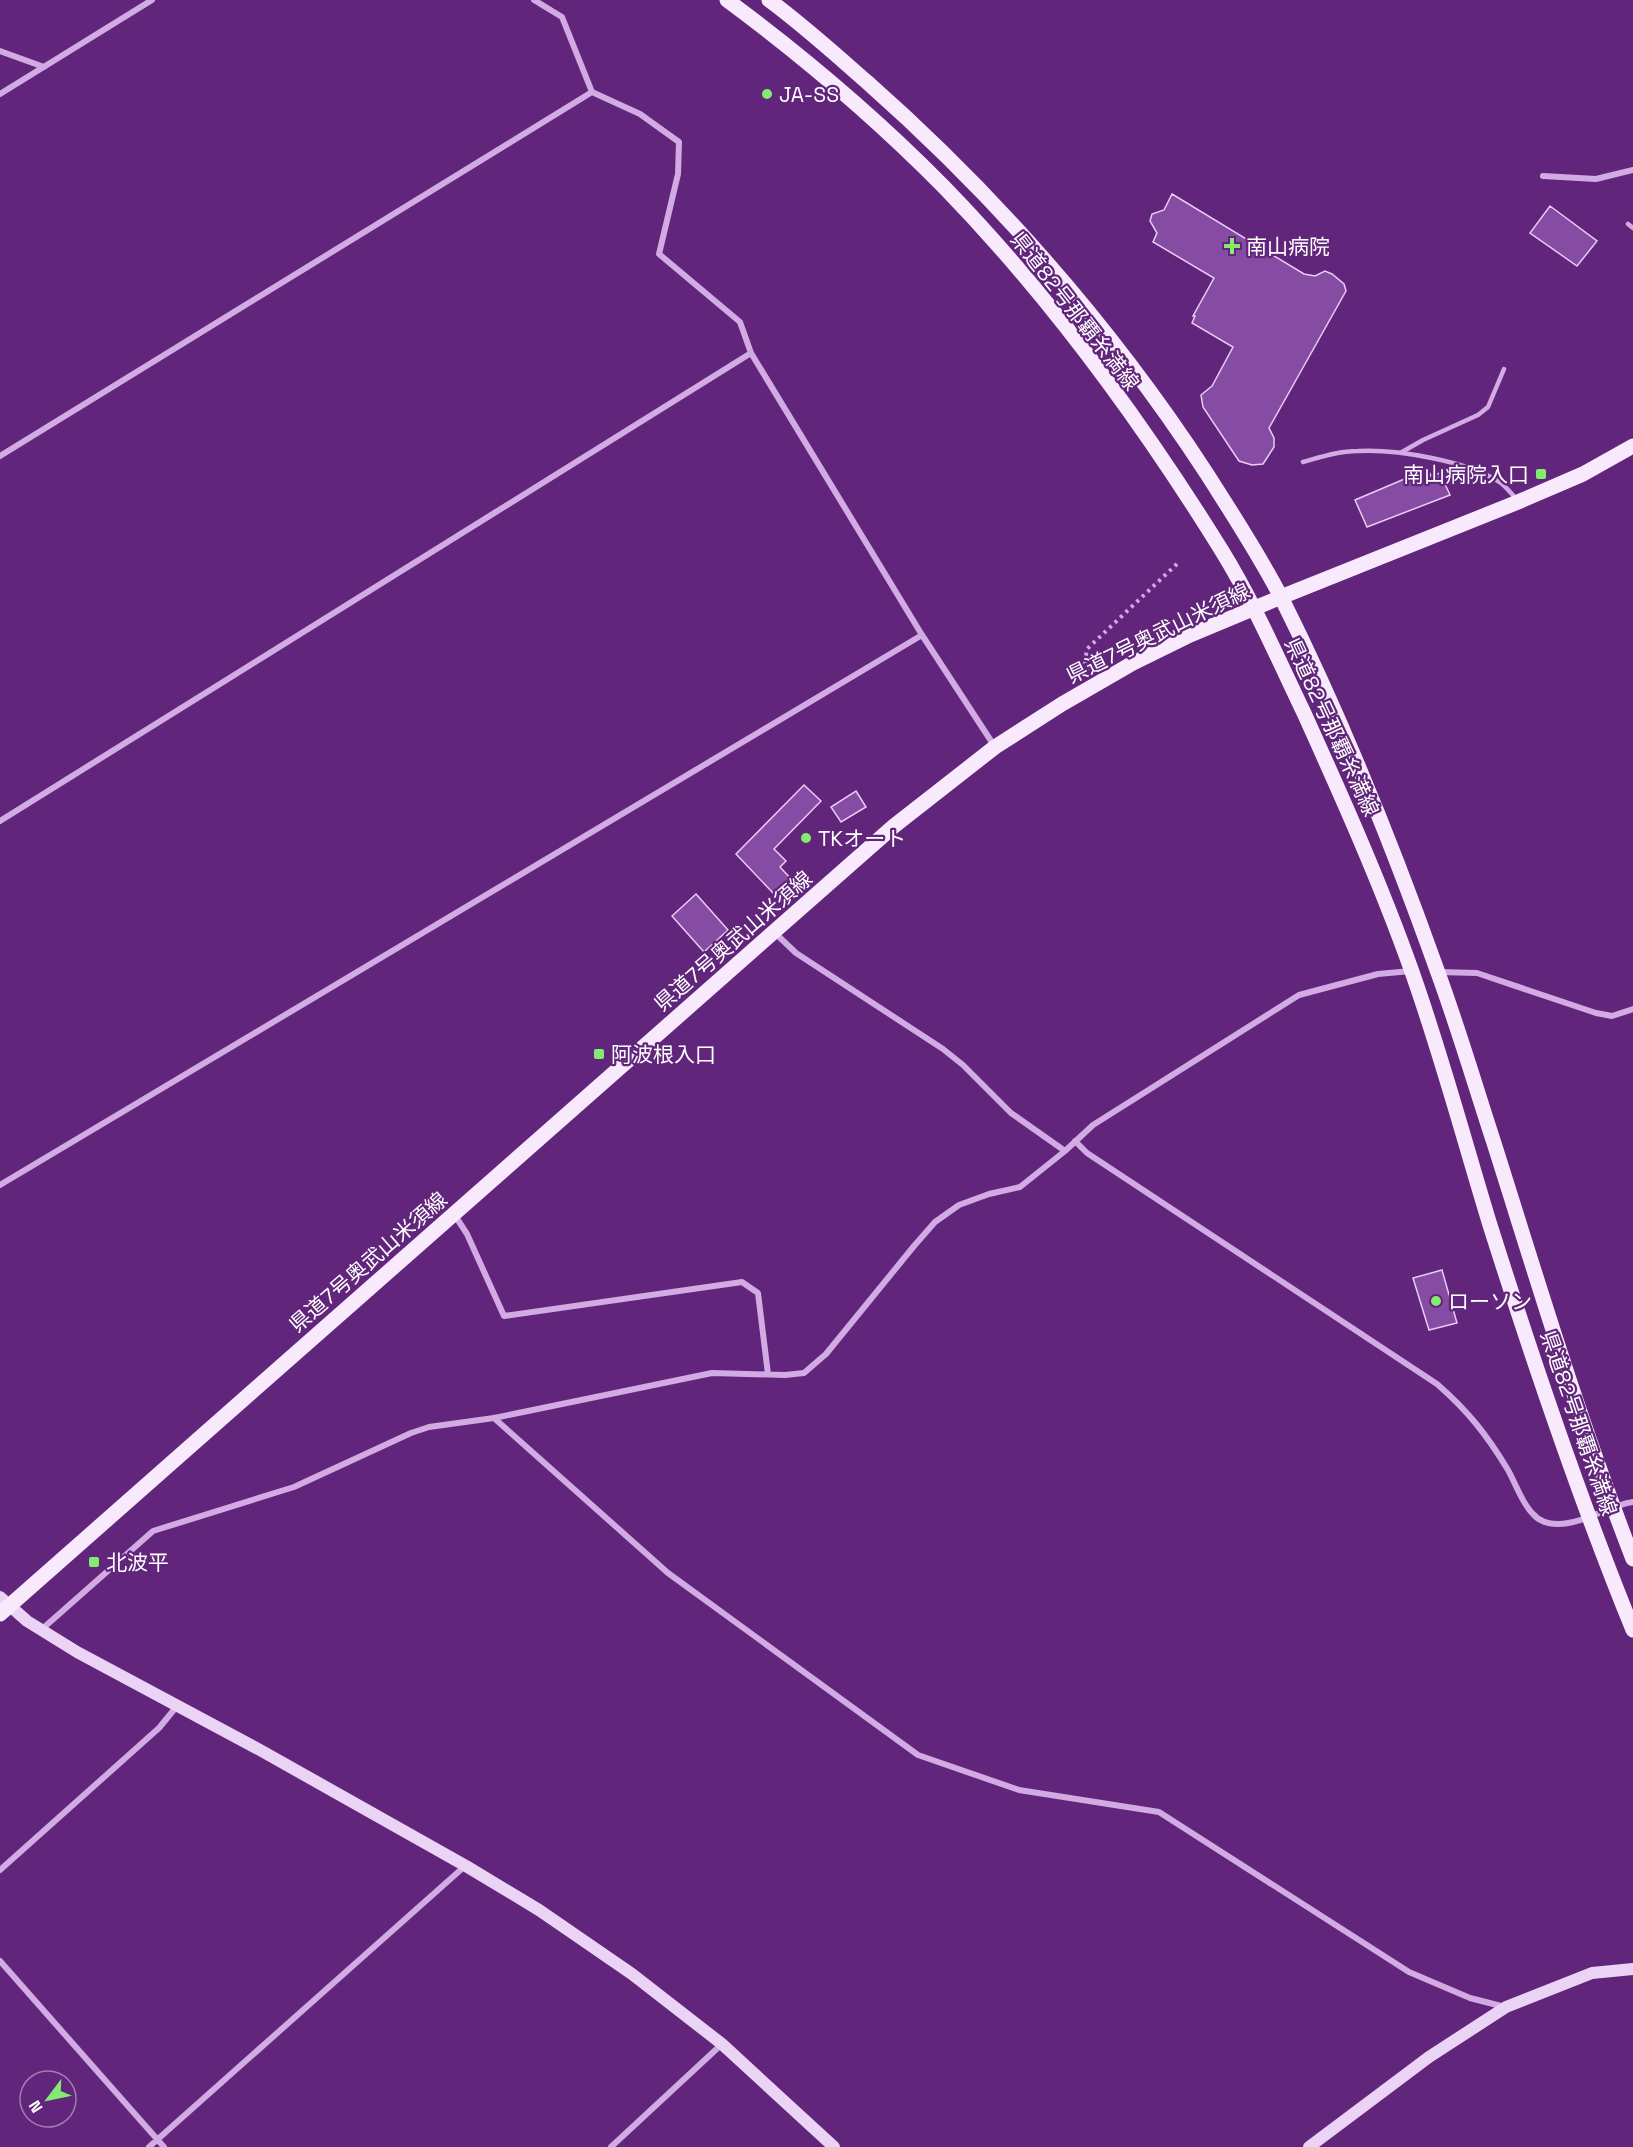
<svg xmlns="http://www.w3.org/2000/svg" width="1633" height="2147" font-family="'Space Grotesk','Noto Sans JP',sans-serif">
  <rect width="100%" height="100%" fill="#61267b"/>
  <path fill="#864ba2" stroke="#e7cdf3" stroke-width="1.5" d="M1172 194 1304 274 1315 276 1325 271 1332 274 1344 284 1346 291 1269 428 1274 438V447L1263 464 1252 465 1239 461 1203 407 1201 395 1212 386 1233 347 1192 323 1195 316H1193L1214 278 1153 242 1157 233 1150 221 1152 214 1164 210Z
    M1550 206 1597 241 1577 266 1530 233Z
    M1428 469 1431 476 1440 473 1450 495 1367 527 1355 500Z
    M804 785 821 801 774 849 786 861 780 867 791 879 774 894 736 854Z
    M856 791 866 807 841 822 831 807Z
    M696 894 728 930 704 952 672 916Z
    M1442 1270 1457 1323 1429 1330 1413 1278Z"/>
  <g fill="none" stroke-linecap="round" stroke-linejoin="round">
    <path stroke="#d2aae4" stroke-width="4" stroke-dasharray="3 4.5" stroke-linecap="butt" d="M1088 670 1085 662 1087 649 1179 562"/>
    <path stroke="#d2aae4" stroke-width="4.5" d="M1628 224 1633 228
      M1402 452 1423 440 1478 415 1488 407 1504 369
      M1303 462C1321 457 1339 451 1358 451 1397 449 1468 461 1501 483 1507 488 1512 494 1517 500"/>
    <path stroke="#d2aae4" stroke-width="6" d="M534 0 562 17 592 92 640 114 679 142 678 174 659 254 740 322 751 353 922 635 995 747
      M0 51 44 67
      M0 94 152 0
      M1543 176 1596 179 1633 170
      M0 456 592 92
      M0 821 751 353
      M775 933 796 953 943 1049 963 1065 1011 1113 1065 1151
      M1438 972 1477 973 1596 1013 1612 1016 1633 1009
      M1075 1141 1087 1153 1437 1384C1468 1411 1487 1435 1508 1470 1516 1484 1521 1502 1533 1514 1539 1521 1549 1524 1558 1524 1584 1524 1607 1506 1633 1502
      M0 1185 922 635
      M454 1214 467 1234 504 1316 742 1282 758 1293 768 1374
      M494 1418 668 1573 918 1755 1019 1790 1159 1812 1409 1972 1470 1998 1505 2007
      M41 1630 153 1531 294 1487 411 1433 429 1427 494 1418 712 1373 785 1375 804 1373 826 1354 914 1246 935 1222 959 1205 989 1194 1020 1187 1065 1151 1093 1125 1299 995 1378 974 1411 971
      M0 1870 159 1728 177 1706
      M0 1961 164 2147
      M149 2147 465 1866
      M611 2147 722 2044"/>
    <path stroke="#ead3f4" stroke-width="12" d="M0 1597 27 1621 77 1652 260 1750 466 1866 539 1910 632 1974 722 2044 834 2147
      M1309 2147 1429 2057 1506 2007 1592 1973 1633 1969"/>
    <path stroke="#f8eafc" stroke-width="15" d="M727 0C804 57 877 119 944 187 1050 296 1142 422 1222 551 1254 603 1278 659 1304 713 1342 797 1380 882 1411 969 1441 1053 1464 1140 1490 1225 1533 1361 1579 1498 1633 1630
      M769 0C803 25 835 54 867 82 997 197 1112 328 1207 474 1233 515 1260 556 1282 599 1342 719 1392 844 1437 970 1458 1027 1475 1085 1494 1143 1538 1282 1580 1423 1633 1559
      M0 1614 894 826 995 747 1062 704 1133 663 1190 635 1281 597 1518 502 1583 474 1633 446"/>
  </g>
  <g fill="#83ec70" stroke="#61267b" stroke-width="2">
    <circle cx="767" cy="94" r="6"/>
    <path d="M1229 237h6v6h6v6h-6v6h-6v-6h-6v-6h6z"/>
    <rect x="1535" y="468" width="12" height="12" rx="3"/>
    <circle cx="806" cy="838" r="6"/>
    <rect x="593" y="1048" width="12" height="12" rx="3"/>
    <circle cx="1436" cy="1301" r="6"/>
    <rect x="88" y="1556" width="12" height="12" rx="3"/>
  </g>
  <g text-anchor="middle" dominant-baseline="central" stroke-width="4.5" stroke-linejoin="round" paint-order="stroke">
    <g font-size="21" fill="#fff" stroke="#61267b" text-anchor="start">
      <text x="779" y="94">JA-SS</text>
      <text x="1246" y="246">南山病院</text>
      <text x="1529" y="474" text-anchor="end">南山病院入口</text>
      <text x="818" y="838">TKオート</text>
      <text x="611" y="1054">阿波根入口</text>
      <text x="1448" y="1301">ローソン</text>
      <text x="106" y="1562">北波平</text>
    </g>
    <g font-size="21" fill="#fff" stroke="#61267b">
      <text transform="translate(1075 311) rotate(52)">県道82号那覇糸満線</text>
      <text transform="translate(1158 633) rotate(-26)">県道7号奥武山米須線</text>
      <text transform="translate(1332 727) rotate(65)">県道82号那覇糸満線</text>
      <text transform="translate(733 941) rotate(-41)">県道7号奥武山米須線</text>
      <text transform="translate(368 1262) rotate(-41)">県道7号奥武山米須線</text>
      <text transform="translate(1579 1423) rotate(71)">県道82号那覇糸満線</text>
    </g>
  </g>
  <g transform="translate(48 2099) rotate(238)"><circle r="28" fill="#61267b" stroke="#a07db0" stroke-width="1.5"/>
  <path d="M0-4.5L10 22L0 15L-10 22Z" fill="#83ec70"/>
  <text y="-9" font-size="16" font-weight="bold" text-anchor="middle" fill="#ffffff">N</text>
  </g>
</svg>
